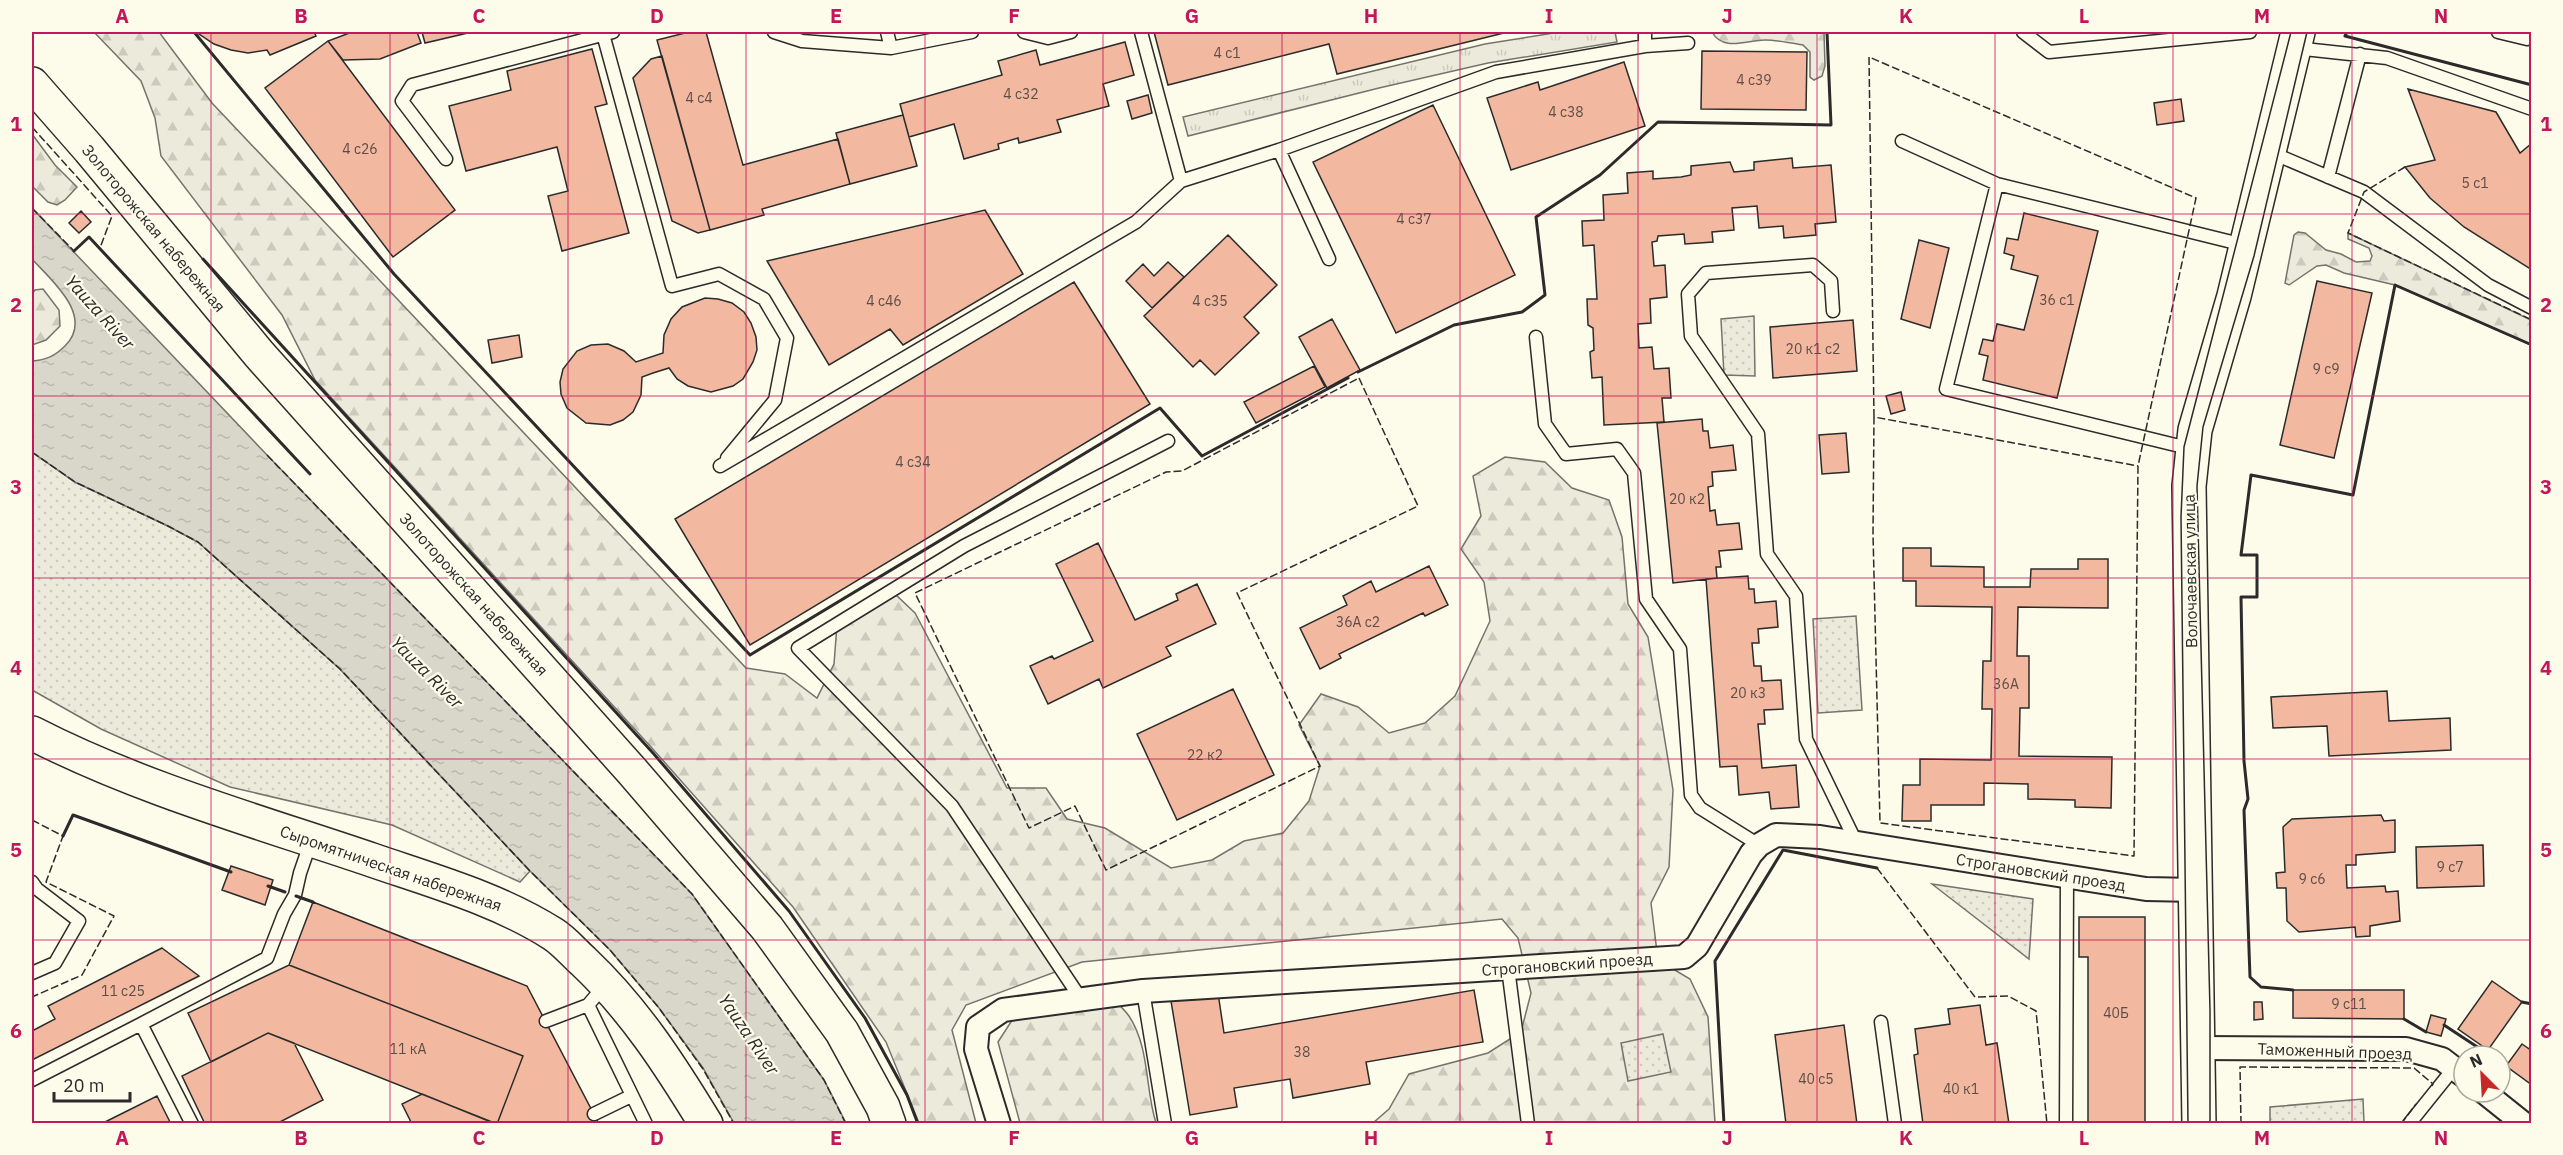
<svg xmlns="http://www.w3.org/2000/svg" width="2563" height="1155" font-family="'IBM Plex Sans',sans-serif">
  <defs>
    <pattern id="grass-tufts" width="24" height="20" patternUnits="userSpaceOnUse" patternTransform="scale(1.5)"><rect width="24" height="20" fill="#ecebdb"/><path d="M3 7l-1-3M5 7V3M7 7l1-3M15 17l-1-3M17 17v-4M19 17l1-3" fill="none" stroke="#cbcabc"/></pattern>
    <pattern id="forest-firs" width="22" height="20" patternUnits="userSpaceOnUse" patternTransform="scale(1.5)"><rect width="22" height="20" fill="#ecebdb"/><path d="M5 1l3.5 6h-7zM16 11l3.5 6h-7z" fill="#cbcabc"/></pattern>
    <pattern id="park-dots" width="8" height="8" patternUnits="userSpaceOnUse" patternTransform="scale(1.5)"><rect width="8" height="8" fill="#ecebdb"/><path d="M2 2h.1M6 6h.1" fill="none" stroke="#cbcabc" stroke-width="1.8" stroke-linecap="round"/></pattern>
    <pattern id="water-ripples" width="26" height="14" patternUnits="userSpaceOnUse" patternTransform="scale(1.5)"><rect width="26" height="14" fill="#d8d7c9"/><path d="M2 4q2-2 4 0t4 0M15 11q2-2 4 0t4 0" fill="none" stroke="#bab9ad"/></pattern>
  </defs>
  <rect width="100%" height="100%" fill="#fdfbea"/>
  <path fill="url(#grass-tufts)" stroke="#74746e" stroke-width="1.5" d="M1560 32H1615L1617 42 1488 63 1379 88 1188 136 1183 117 1485 44Z"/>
  <path fill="url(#forest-firs)" stroke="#74746e" stroke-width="1.5" d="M94 32H159L212 103 746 668 785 674 817 698 834 664 837 625 896 595 915 613 1007 788H1046L1067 819 1105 828 1171 868 1212 860 1244 841 1283 833 1309 801 1320 766 1299 725 1321 694 1358 707 1389 733 1425 723 1455 696 1490 621 1484 582 1461 549 1481 516 1473 476 1505 457 1545 462 1572 488 1609 500 1622 537 1628 604 1648 637 1673 790 1669 867 1651 903 1658 960 1690 979 1708 1017 1715 1123H1373L1389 1109 1409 1074 1488 1053 1521 1032 1531 993 1518 938 1502 919 1082 962 966 1005 952 1030 976 1123H919L886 1042 793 907 651 747 315 380 282 315 161 156 155 118 141 81Z
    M1712 32H1824L1825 66 1822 76 1814 80 1810 77V52L1803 45C1792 43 1777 40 1765 40 1747 40 1723 52 1712 32Z
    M32 134 55 165 77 187 65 200 57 205 48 202 32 186Z
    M2298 232 2305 233 2326 250 2341 254 2356 262 2370 261 2372 256 2369 248 2348 239V233L2531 320V345L2395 285 2344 273 2326 265 2317 266 2289 285 2285 283 2294 235Z
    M43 289 59 310 60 326 46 340 32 345V294L35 290Z
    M1103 990C1111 998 1122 1006 1129 1016 1150 1048 1145 1089 1156 1123H1020L998 1042 1029 994Z"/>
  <path fill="url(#park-dots)" stroke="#74746e" stroke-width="1.5" d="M1754 316 1755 376 1724 375 1721 319Z
    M32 452 75 482 168 526 198 542 340 669 530 871 520 882 392 825 230 787 101 729 32 690Z
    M1856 616 1862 710 1818 713 1813 619Z
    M1932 884 2033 899 2029 959Z
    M1663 1034 1671 1072 1628 1081 1621 1043Z
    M2363 1099 2364 1123H2270V1107Z"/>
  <path fill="url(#water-ripples)" stroke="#74746e" stroke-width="1.5" d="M32 208 267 455 692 894 824 1080 846 1123H734L703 1068 659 1008 610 950 530 871 340 669 198 542 168 526 75 482 32 452V361C46 360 55 356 65 346 95 316 51 280 32 259Z"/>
  <path fill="#f2b8a0" stroke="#2b2b2b" stroke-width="1.5" d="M196 32H314L316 36 270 55 267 50 248 53 231 50 214 44Z
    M352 32H417L421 43 380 59 343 60 328 41Z
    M422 32H472L425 43Z
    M689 32H706L743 165 838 139 850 184 762 209 764 215 710 230 657 40Z
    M1154 32H1508L1337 74 1329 44 1168 85Z
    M328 41 455 210 393 257 265 88Z
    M1125 42 1134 75 1103 84 1109 106 1057 120 1061 132 1019 143 1018 138 998 144 999 149 964 159 954 124 909 137 900 104 1002 75 998 61 1036 50 1040 65Z
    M592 49 607 104 595 107 629 233 562 251 548 196 568 191 557 147 466 171 449 106 511 90 507 71Z
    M1702 51 1807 52 1806 110 1701 109Z
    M662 56 710 230 698 233 672 221 633 78 651 59Z
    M1624 62 1645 126 1511 170 1487 98 1538 82 1540 90Z
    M2408 89 2496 112 2520 153 2532 143V270L2464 227 2430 198 2405 167 2435 160Z
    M1148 95 1152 113 1132 119 1127 101Z
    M2181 99 2184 121 2157 125 2154 103Z
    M1433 105 1515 275 1396 333 1313 162Z
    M903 115 917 166 850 184 836 133Z
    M1792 158 1793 168 1831 165 1836 222 1815 224 1816 235 1784 238 1783 226 1759 228 1757 206 1732 208 1734 230 1712 232 1713 242 1685 244 1684 234 1658 236 1657 241 1652 242 1654 266 1665 265 1667 297 1650 299 1651 323 1638 324 1639 348 1652 347 1654 369 1669 368 1671 398H1662L1664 422 1604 425 1602 377 1592 378 1590 352 1594 350 1593 328 1588 325 1587 299H1597L1594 245 1583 246 1582 221 1604 220 1603 195 1628 193 1627 173 1653 171V179L1681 177 1691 175V166L1730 162 1734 172 1754 170V162Z
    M985 210 1023 274 903 345 890 329 829 365 767 261Z
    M81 211 91 222 79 233 69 223Z
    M2024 213 2098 231 2057 398 1983 380 1988 356 1979 354 1983 339 1993 341 1997 324 2024 330 2038 276 2011 269 2014 256 2004 253 2007 238 2018 240Z
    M1228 235 1277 285 1244 317 1259 333 1215 375 1200 360 1193 367 1144 316Z
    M1919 240 1949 248 1930 328 1901 319Z
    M1168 262 1184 277 1152 308 1126 281 1143 264 1154 276Z
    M2317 281 2372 293 2334 458 2280 445Z
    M1074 282 1150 404 750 645 675 519Z
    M705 298 718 299 732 303 744 312 751 323 756 337 757 350 753 362 743 379 733 386 711 392 688 386 677 379 669 368 653 373 642 377 641 395 633 412 623 420 610 425 586 423 567 408 561 394 560 382 563 369 577 351 591 345 608 344 624 351 636 362 663 353 664 335 671 319 682 307Z
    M1332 319 1360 370 1327 388 1299 337Z
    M1853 320 1857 371 1773 378 1770 327Z
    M519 335 522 357 492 363 488 340Z
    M1314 366 1325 387 1256 423 1244 402Z
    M1901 392 1905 410 1891 414 1886 396Z
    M1702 419 1703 431H1708L1710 448 1733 445 1736 470 1712 472 1713 486 1708 487 1710 511 1715 510 1717 525 1739 523 1742 549 1719 551 1721 567H1716L1717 578 1673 583 1657 423Z
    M1846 433 1849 472 1822 474 1819 435Z
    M1098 543 1135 620 1178 600 1176 594 1197 584 1216 624 1166 647 1171 656 1103 688 1099 679 1048 704 1030 666 1052 656 1054 659 1093 641 1056 564Z
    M1903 548H1931V566L1984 567V587H2030L2031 569H2078V559H2108V608L2018 607 2017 656H2029V708H2020L2019 756 2112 757 2111 808 2075 807V800L2028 799V784L1984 783V805H1931V821H1902L1903 785H1920V759L1991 760 1992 709H1982L1983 661H1991L1992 607 1916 606V581H1903Z
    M1429 566 1448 605 1425 616 1423 613 1339 654 1341 658 1320 669 1300 628 1347 605 1343 596 1371 581 1376 592Z
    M1748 576 1749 589H1754L1755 603 1776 601 1778 627 1758 629 1759 643H1752L1754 666H1761L1762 681 1781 680 1783 709 1764 710 1765 724H1758L1762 768 1796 765 1799 807 1771 809 1769 792 1739 795 1737 766 1720 767 1706 579Z
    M1233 689 1274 775 1177 820 1137 734Z
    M2387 691 2389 721 2450 718 2451 750 2329 756 2327 726 2273 728 2271 697Z
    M2381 815 2384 821 2395 820V852L2356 855V865H2346L2347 888 2385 886 2386 892 2398 891 2400 921 2370 926V936L2356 937 2355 927 2299 932 2287 921 2286 888H2277L2276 873 2285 872 2283 827 2292 819Z
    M2483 845 2484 886 2417 888 2416 847Z
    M231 866 273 880 265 905 222 890Z
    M313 902 527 986 599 1124H497L523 1056 289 965Z
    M2079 917H2145V1124H2088V957H2079Z
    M162 948 199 976 32 1060V1031L55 1019 48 1006Z
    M289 965 523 1056 497 1124 268 1033 211 1062 188 1013Z
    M2492 981 2522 1002 2488 1050 2458 1029Z
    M1474 990 1483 1042 1366 1062 1370 1084 1293 1098 1290 1079 1234 1088 1237 1107 1190 1115 1171 1001 1218 993 1224 1033Z
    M2293 990H2404V1019L2293 1018Z
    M2254 1002H2262L2263 1019 2254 1020Z
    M1980 1005 1986 1045 1997 1043 2009 1124H1923L1914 1055 1918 1054 1915 1029 1950 1024 1948 1009Z
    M2431 1015 2446 1019 2441 1036 2426 1032Z
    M1844 1025 1857 1124H1786L1775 1035Z
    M268 1033 294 1043 323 1100 276 1124H205L182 1076Z
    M2522 1044 2532 1051V1085L2506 1066Z
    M422 1094 496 1124H412L402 1104Z
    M157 1096 171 1124H101Z"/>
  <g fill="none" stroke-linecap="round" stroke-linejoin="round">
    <defs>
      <path id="lane" d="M774 32 802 41 891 48 972 32
        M887 32 891 48
        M1024 32 1048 38 1071 32
        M1645 32V46
        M2023 32 2049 52 2250 32
        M2498 32 2527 39 2532 37
        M603 34 672 286 719 274 764 299 787 338 775 400 727 458
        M2295 48 2387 58 2532 109
        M1902 141 1997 184 2244 245
        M1279 150 1496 72 1645 46 1688 43
        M2270 152 2364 192 2488 285 2532 308
        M446 159 402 101 412 85 613 32
        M2328 177 2360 54
        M1181 181 1279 150 1329 259
        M1997 184 1946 389 2192 449
        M1833 311 1831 281 1813 265 1706 273 1688 294 1691 336 1758 434 1767 554 1796 596 1806 739 1856 842
        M1536 337 1545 424 1566 454 1617 449 1634 473 1646 599 1680 649 1691 795 1700 808 1759 845
        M720 466 1136 222 1181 181 1141 32
        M32 882 37 889 79 921 55 963 32 973
        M1508 968 1528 1124
        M605 985 588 1005 646 1124
        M1143 991 1165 1124
        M1081 999 952 806 798 648 964 546 1168 441
        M546 1021 588 1005
        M1881 1022 1895 1124
        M32 1080 141 1024
        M594 1114 631 1096
        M192 1124 141 1024 267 958 284 914 295 895 300 873 311 841
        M2066 1124 2067 876
        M2409 1124 2454 1068"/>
      <path id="street" d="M2199 1048 2406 1049 2442 1059 2464 1076
        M2484 1092 2524 1124
        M999 1124 976 1049 978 1027 1003 1010 1143 991 1684 957 1697 946 1751 854 1759 845 1776 835 1820 837 2146 889 2196 890"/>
      <path id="secondary" d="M32 84 89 149 259 354 632 771 767 928 842 1032 883 1107 889 1124
        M32 733C139 788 257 821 372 860 433 881 498 899 553 934 564 941 573 952 583 961 634 1009 670 1065 706 1124
        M2199 1124 2189 486 2195 430 2234 296 2298 32"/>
    </defs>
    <use href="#lane" stroke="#2b2b2b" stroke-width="15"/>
    <use href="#street" stroke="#2b2b2b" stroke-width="26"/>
    <use href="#secondary" stroke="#2b2b2b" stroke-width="36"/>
    <use href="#lane" stroke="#fdfbea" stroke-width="12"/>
    <use href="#street" stroke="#fdfbea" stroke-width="22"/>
    <use href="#secondary" stroke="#fdfbea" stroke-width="33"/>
    <path stroke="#2b2b2b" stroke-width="1.5" d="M2188 1124 2181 517 2184 447 2291 32
      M2210 1124V1010L2197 486 2203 427 2254 256 2307 32"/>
    <path stroke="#2b2b2b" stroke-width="1.5" stroke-dasharray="8 3" stroke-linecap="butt" d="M32 127 112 216 100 248
      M2405 167 2364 192 2348 233 2532 320
      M32 208 74 251
      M1359 378 1418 506 1237 593 1320 766 1106 870 1075 806 1029 828 915 593 1166 472 1182 471Z
      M1874 417 1869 57 2196 198 2138 466 2134 856 1880 823 1873 534 1874 417 2138 466
      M32 452 75 482 168 526 198 542 340 669 530 871 610 950 659 1008 703 1069 734 1124
      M267 455 692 894 824 1080 846 1124
      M32 820 63 836 46 882 114 916 82 975 32 997
      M1877 868 1975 997 2008 996 2036 1011 2047 1124
      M2241 1124 2240 1067 2414 1068 2433 1084 2432 1086
      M2401 1124 2416 1104"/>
    <path stroke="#2b2b2b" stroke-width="3" d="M194 32 394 274 750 655 1160 408 1202 456 1348 378
      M2347 32 2345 36 2532 85
      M74 251 89 237 310 474
      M203 259 653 753 789 911 865 1018 907 1095 918 1124
      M1358 372 1454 325 1522 312 1545 295 1536 217 1600 175 1658 122 1831 125 1827 32
      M63 836 73 815 231 872
      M268 886 285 892
      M296 896 313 902
      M2293 990 2261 987 2250 977 2244 810 2248 799 2244 761 2241 597H2257V555H2241L2251 475 2353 495 2395 285 2532 345
      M2522 1002 2532 1004
      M2404 1019 2426 1032
      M2444 1025 2491 1056
      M1724 1124 1715 961 1783 850 1877 868"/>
  </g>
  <path fill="none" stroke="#c2185b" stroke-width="1.5" stroke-opacity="0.55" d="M211 32V1124M390 32V1124M568 32V1124M746 32V1124M925 32V1124M1103 32V1124M1282 32V1124M1460 32V1124M1638 32V1124M1817 32V1124M1995 32V1124M2173 32V1124M2352 32V1124M32 214H2532M32 396H2532M32 578H2532M32 759H2532M32 940H2532"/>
  <g text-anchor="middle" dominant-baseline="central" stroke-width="4.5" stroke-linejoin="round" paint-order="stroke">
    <g font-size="14" fill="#5d4e48">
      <text x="1227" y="53">4 с1</text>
      <text x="1754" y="80">4 с39</text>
      <text x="1021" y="94">4 с32</text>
      <text x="699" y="98">4 с4</text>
      <text x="1566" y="112">4 с38</text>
      <text x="360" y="149">4 с26</text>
      <text x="2475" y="183">5 с1</text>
      <text x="1414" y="219">4 с37</text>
      <text x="2057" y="300">36 с1</text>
      <text x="884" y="301">4 с46</text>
      <text x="1210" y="301">4 с35</text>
      <text x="1813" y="349">20 к1 с2</text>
      <text x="2326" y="369">9 с9</text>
      <text x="913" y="462">4 с34</text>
      <text x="1687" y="499">20 к2</text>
      <text x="1358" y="622">36А с2</text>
      <text x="2006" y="684">36А</text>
      <text x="1748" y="693">20 к3</text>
      <text x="1205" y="755">22 к2</text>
      <text x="2450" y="867">9 с7</text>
      <text x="2312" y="879">9 с6</text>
      <text x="123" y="991">11 с25</text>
      <text x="2349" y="1004">9 с11</text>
      <text x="2116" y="1013">40Б</text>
      <text x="408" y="1049">11 кА</text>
      <text x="1302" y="1052">38</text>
      <text x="1816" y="1079">40 с5</text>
      <text x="1961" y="1089">40 к1</text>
    </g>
    <g font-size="16" fill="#2b2b2b" stroke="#fdfbea">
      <text transform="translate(154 228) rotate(50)">Золоторожская набережная</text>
      <text transform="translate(2190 571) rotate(-91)">Волочаевская улица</text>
      <text transform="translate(474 594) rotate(48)">Золоторожская набережная</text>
      <text transform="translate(391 868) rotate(19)">Сыромятническая набережная</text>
      <text transform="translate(2041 872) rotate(9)">Строгановский проезд</text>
      <text transform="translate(1567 964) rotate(-4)">Строгановский проезд</text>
      <text transform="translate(2335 1051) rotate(2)">Таможенный проезд</text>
    </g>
    <g font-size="18" font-style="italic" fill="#2b2b2b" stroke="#fdfbea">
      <text transform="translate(100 312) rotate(48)">Yauza River</text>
      <text transform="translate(427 672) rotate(45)">Yauza River</text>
      <text transform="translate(749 1034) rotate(56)">Yauza River</text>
    </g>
  </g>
  <rect width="2563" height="1155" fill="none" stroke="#fdfbea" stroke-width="66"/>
  <g transform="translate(2482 1074) rotate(336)"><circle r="28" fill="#fdfbea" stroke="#a9a89e" stroke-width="1.5"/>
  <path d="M0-4.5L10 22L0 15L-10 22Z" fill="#c62828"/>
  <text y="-9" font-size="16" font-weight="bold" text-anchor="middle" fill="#2b2b2b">N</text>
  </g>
  <path d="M54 1092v9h76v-9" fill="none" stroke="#2b2b2b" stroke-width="3"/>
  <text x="63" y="1092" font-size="18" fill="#2b2b2b" stroke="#fdfbea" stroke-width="4.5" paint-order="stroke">20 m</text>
  <rect x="33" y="33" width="2497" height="1089" fill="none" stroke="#c2185b" stroke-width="2"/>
  <g font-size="20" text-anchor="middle" font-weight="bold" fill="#c2185b">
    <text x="122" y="23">A</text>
    <text x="301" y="23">B</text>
    <text x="479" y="23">C</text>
    <text x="657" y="23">D</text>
    <text x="836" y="23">E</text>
    <text x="1014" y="23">F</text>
    <text x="1192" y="23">G</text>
    <text x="1371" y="23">H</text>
    <text x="1549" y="23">I</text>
    <text x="1727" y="23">J</text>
    <text x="1906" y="23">K</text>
    <text x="2084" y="23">L</text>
    <text x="2262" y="23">M</text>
    <text x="2441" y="23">N</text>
    <text x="16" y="131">1</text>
    <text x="2546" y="131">1</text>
    <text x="16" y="312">2</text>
    <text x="2546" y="312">2</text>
    <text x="16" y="494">3</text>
    <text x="2546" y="494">3</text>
    <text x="16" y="675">4</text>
    <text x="2546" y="675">4</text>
    <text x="16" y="857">5</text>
    <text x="2546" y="857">5</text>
    <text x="16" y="1038">6</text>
    <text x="2546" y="1038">6</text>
    <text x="122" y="1145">A</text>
    <text x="301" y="1145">B</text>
    <text x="479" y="1145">C</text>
    <text x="657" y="1145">D</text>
    <text x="836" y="1145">E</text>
    <text x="1014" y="1145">F</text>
    <text x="1192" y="1145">G</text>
    <text x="1371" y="1145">H</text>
    <text x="1549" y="1145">I</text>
    <text x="1727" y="1145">J</text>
    <text x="1906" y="1145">K</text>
    <text x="2084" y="1145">L</text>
    <text x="2262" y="1145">M</text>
    <text x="2441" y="1145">N</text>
  </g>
</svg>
